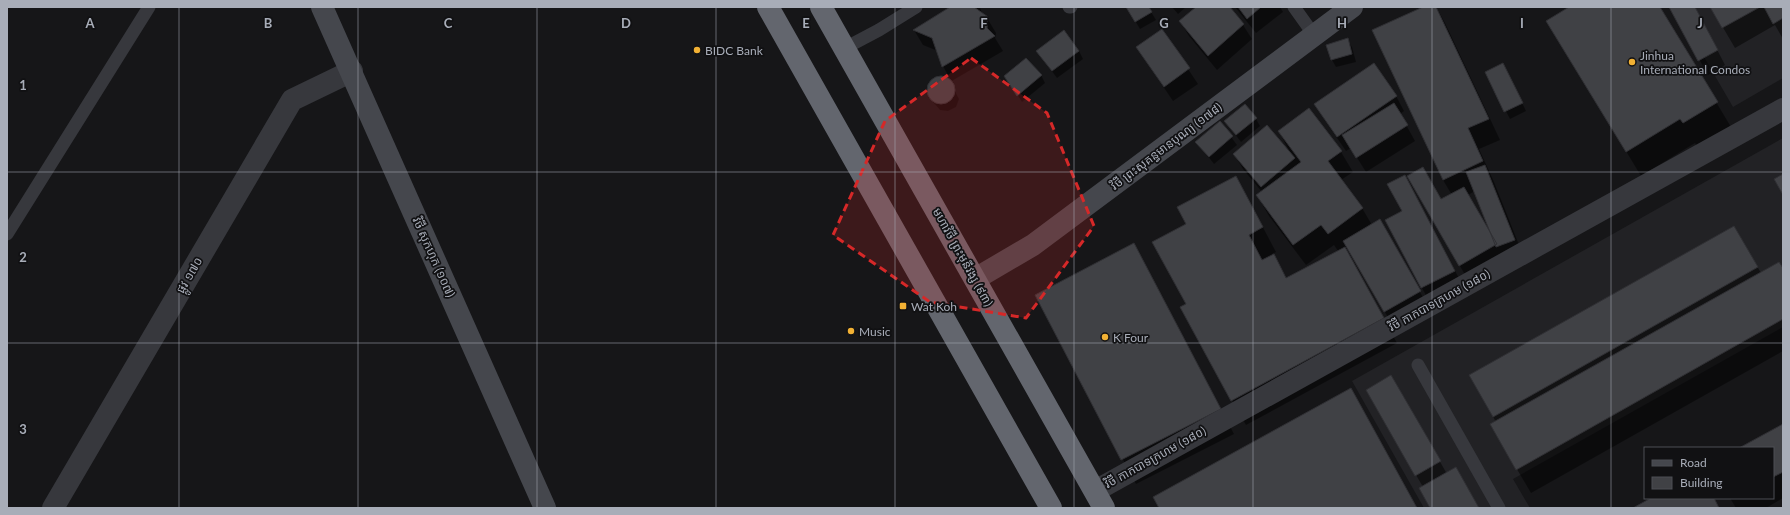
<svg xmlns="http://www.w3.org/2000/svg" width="1790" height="515" font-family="Lato,'Noto Sans Khmer',sans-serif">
  <rect width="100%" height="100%" fill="#161618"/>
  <path fill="#222225" d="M1675 7H1783V78L1733 107Z
    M1783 138V327L1513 479 1530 508H1424L1352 381Z"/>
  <path fill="#0007" fill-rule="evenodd" d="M952 7H980L982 14 987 18 996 33 995 38 1003 51 950 82 959 99 956 107 948 111 940 110 934 103 928 91 931 83 933 80 941 77 951 81 943 66 938 51 923 45 914 30Z
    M1127 7H1148L1156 20 1140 29Z
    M1172 7H1186L1178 14Z
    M1197 7H1228L1243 25 1252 39 1217 70 1189 36 1180 21Z
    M1235 7H1280L1283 12 1256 33Z
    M1425 7H1436L1445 23 1500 140 1479 149 1494 182 1523 255 1468 280 1409 177 1441 201 1452 195 1443 180 1374 31ZM1475 191 1491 232 1490 233 1468 195Z
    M1571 7H1659L1731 127 1698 147 1695 143 1641 176 1562 45Z
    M1670 7H1695L1725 65 1708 75Z
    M1711 7H1783V39L1775 25 1735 48Z
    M1162 30 1198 84 1173 101 1137 48Z
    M1347 40 1352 47 1356 62 1336 67 1332 60 1328 45Z
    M1037 51H1079L1083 59 1057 78Z
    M1486 72H1507L1526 111 1510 119Z
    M1041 75 1045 83 1022 102 1010 83Z
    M1396 96 1404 111 1400 114 1415 141 1366 172 1351 148 1346 151 1324 119Z
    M1309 109 1341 152 1353 172 1341 180 1362 208 1372 225 1379 221 1428 306 1393 326 1348 248 1345 250 1397 343 1246 425 1232 400 1187 304 1188 224 1249 201 1276 252 1272 254 1287 279 1338 251 1334 245 1306 265 1269 216 1257 195 1262 192 1243 169 1234 154 1291 155 1279 131Z
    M1256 119 1260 126 1241 142 1225 121Z
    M1220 122 1237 145 1214 164 1197 142Z
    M1413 191 1463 286 1430 303 1386 220 1403 212Z
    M1734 227 1761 273 1783 270V351L1531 493 1491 425 1496 422 1470 376Z
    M1134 245 1234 434 1136 484 1036 295Z
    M1391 376 1447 474 1478 508H1432L1423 487 1367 390Z
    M1783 425V498L1766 508H1736L1730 498H1773V448H1741Z"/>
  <path fill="#404145" stroke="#303034" d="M950 7H974L988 17 987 28 995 36 942 67 932 38 913 30Z
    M1126 7H1149L1152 12 1135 22Z
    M1196 7H1230L1244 24 1208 56 1179 21Z
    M1238 7H1261L1247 19Z
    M1423 7H1436L1489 119 1468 128 1483 161 1443 180 1372 30Z
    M1569 7H1660L1718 102 1683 123 1680 119 1626 152 1546 21Z
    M1669 7H1695L1718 50 1698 61Z
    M1710 7H1760L1722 28Z
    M1764 7H1783V18L1773 24Z
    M1162 29 1190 68 1164 87 1136 47Z
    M1064 30 1079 51 1052 71 1036 51Z
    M1348 38 1352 54 1331 60 1326 45Z
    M1026 58 1042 75 1017 96 1004 76Z
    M1374 63 1397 96 1337 137 1314 104Z
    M1503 63 1523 103 1504 112 1485 72Z
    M927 90a14 14 0 1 1 28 0a14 14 0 1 1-28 0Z
    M1394 103 1408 125 1356 158 1342 135Z
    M1245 104 1257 118 1236 135 1224 121Z
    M1309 108 1342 151 1328 161 1363 208 1328 234 1321 225 1293 245 1256 195 1301 162 1278 131Z
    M1220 121 1233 136 1209 157 1195 142Z
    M1267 125 1295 158 1261 187 1233 154Z
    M1485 165 1515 240 1496 247 1466 172Z
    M1423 167 1441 199 1464 187 1497 244 1459 266 1407 176Z
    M1783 174V195L1774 179Z
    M1405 175 1455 271 1421 288 1385 220 1402 211 1387 184Z
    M1236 176 1263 227 1249 235 1262 260 1274 254 1286 278 1345 247 1384 318 1231 401 1180 307 1186 304 1152 242 1186 224 1177 207Z
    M1380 219 1421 291 1384 312 1343 241Z
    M1734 226 1758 267 1493 417 1469 375Z
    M1134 243 1221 409 1121 460 1035 295Z
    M1779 262 1783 268V319L1516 470 1490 424Z
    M1391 375 1441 461 1415 476 1366 390Z
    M1351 388 1417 508H1159L1153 497Z
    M1783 424V472L1773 477V448H1739Z
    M1456 467 1479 508H1430L1419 488Z
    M1651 498H1714L1719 508H1633Z"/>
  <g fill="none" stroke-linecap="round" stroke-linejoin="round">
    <path stroke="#37383d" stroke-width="13" d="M1069 7H1071
      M1294 7 1314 35
      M845 48 879 30 916 7
      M7 234 149 7
      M1418 365 1499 508"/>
    <path stroke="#37383d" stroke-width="22" d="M1095 491 1783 109
      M53 508 292 100 352 71"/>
    <path stroke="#45474d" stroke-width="22" d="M322 7 545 508
      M975 279 1033 245 1352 7"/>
    <path stroke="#63666e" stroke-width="22" d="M768 7 1051 508
      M821 7 1104 508"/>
  </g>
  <path fill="#d62828" fill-opacity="0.2" stroke="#d62828" stroke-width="3" stroke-dasharray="8 5" stroke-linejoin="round" d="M971 58 1047 113 1094 226 1026 318 930 302 833 235 885 121Z"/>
  <path fill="none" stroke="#a8adb8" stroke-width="1" stroke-opacity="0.55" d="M179 7V508M358 7V508M537 7V508M716 7V508M895 7V508M1074 7V508M1253 7V508M1432 7V508M1611 7V508M7 172H1783M7 343H1783"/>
  <g fill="#f2b134" stroke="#111113" stroke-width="1.5">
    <circle cx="697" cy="50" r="4"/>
    <circle cx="1632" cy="62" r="4"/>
    <rect x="899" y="302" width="8" height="8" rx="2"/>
    <circle cx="851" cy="331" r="4"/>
    <circle cx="1105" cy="337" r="4"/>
  </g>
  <g text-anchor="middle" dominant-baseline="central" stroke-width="3.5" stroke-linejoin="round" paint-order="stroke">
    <g font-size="12" fill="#a8adb8" stroke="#111113" text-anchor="start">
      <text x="705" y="50">BIDC Bank</text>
      <text x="1640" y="55">Jinhua<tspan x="1640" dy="14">International Condos</tspan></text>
      <text x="911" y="306">Wat Koh</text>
      <text x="859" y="331">Music</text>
      <text x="1113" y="337">K Four</text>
    </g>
    <g font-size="12" fill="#a8adb8" stroke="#111113">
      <text transform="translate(1166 146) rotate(-37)">វិថី ព្រះសុគន្ធមានបុណ្យ (១៧៨)</text>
      <text transform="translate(434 257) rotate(66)">វិថី សុកហុក (១០៧)</text>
      <text transform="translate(963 257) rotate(61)">មហាវិថី ព្រះមុនីវង្ស (៩៣)</text>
      <text transform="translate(189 275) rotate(-60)">ផ្លូវ ១៧០</text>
      <text transform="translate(1439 300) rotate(-29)">វិថី កាកបាទក្រហម (១៨០)</text>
      <text transform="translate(1155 457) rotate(-29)">វិថី កាកបាទក្រហម (១៨០)</text>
    </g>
  </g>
  <g font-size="13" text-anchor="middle" font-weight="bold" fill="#a8adb8" stroke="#111113" stroke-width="3.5" stroke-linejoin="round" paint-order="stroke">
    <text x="90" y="28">A</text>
    <text x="268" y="28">B</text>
    <text x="448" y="28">C</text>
    <text x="626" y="28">D</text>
    <text x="806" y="28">E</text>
    <text x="984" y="28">F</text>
    <text x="1164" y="28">G</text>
    <text x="1342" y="28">H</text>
    <text x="1522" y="28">I</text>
    <text x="1700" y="28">J</text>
    <text x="23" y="90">1</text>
    <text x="23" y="262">2</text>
    <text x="23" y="434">3</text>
  </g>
  <rect width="1790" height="515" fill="none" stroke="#a8adb8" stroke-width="16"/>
  <rect x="1644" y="447" width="130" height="52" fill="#111113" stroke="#4d4f55"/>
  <rect x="1652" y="460" width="20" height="6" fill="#45474d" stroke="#4d4f55"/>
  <text x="1680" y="467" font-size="12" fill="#a8adb8">Road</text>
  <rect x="1652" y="477" width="20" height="12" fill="#404145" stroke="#4d4f55"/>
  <text x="1680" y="487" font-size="12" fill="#a8adb8">Building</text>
</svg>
